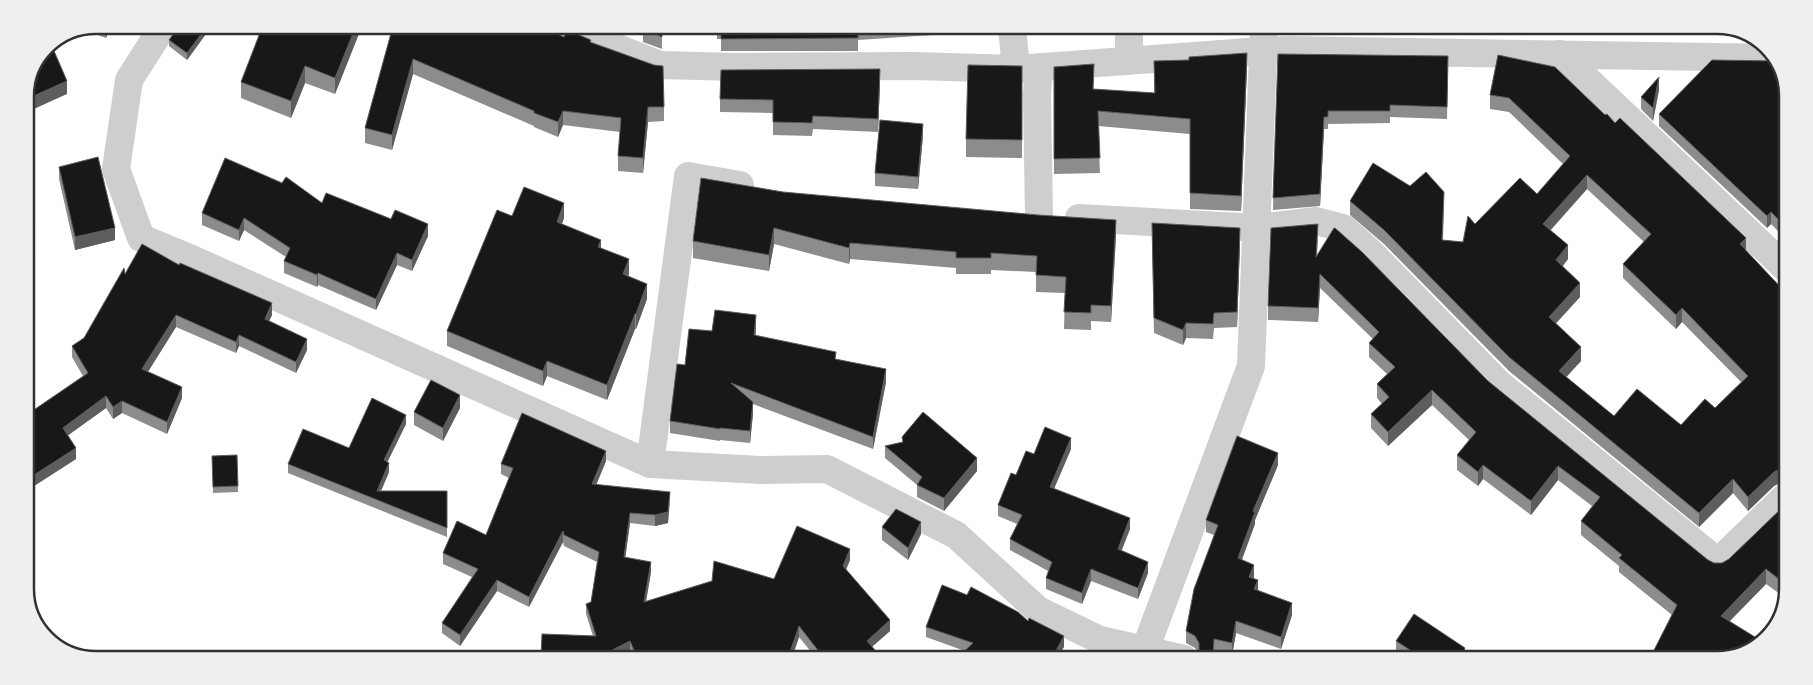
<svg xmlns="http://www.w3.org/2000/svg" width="1813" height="685" font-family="Poppins,sans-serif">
  <rect width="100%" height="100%" fill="#fff"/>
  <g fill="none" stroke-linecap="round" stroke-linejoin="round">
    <path stroke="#cecece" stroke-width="28" d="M164 25 129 80 116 169 141 238 194 260 650 464 760 470 827 469 956 535 1038 610 1100 640 1184 659
      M562 26 660 65 736 67 914 66 1016 69 1262 51 1287 50 1775 58
      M1012 27 1016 69
      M1129 27V61
      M1560 54 1787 269
      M1039 216 1037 95 1039 67
      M1079 218 1258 228 1316 221 1343 228 1373 255 1498 383 1718 562 1785 497
      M650 464 688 176 740 185
      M1145 650 1251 366 1264 28"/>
  </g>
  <path fill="#8c8c8c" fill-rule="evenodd" d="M96 25H111L106 38 84 30Z
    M211 25V27L187 60 169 46V40Z
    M263 25 362 26 335 94 305 83 291 118 241 98V82Z
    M393 26 564 37 591 43 664 107V121L648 122 643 173 618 171V156L620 132 563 125 558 137 534 127V126L413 74 392 150 365 143V128Z
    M643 26 934 27 933 35 858 40V51H721V39H717V27H662V49L643 42Z
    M969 27H996V31L969 33Z
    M1280 28H1344L1343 35H1280Z
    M1631 29H1679V30L1631 31Z
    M1278 54 1448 68 1447 119 1390 117V123L1328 124V129H1324L1320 206 1273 210Z
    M1498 55 1746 251 1786 293 1785 482H1782L1774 486 1748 511 1733 493 1699 527 1509 371 1384 244 1350 215V201L1444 207 1443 240 1463 242 1475 224 1537 194 1563 164 1509 112 1490 109V95ZM1587 189 1644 242 1623 264V278L1676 329 1682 322 1741 382 1715 408 1681 425 1614 416 1566 377 1581 361 1556 323 1580 297 1563 266 1568 259 1551 230Z
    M1154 61 1247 68 1241 211 1190 209V134L1098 126 1100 173 1054 174V67L1094 79 1093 89 1154 93Z
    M1022 66V158L966 157V139Z
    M880 82 878 132 813 129 812 136 773 135V113L720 112V99Z
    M1659 90 1653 121 1641 109V97Z
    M1659 114 1788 124 1787 240 1771 224 1767 228 1659 126Z
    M923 136 918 189 875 186V173Z
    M59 167 115 240 75 250 59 179Z
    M783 192 1116 236 1111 322 1091 321V330L1064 329 1065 293 1036 292V272L991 270V274H956V268L850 259 849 264 774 244 769 271 693 258V241Z
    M202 213 428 236 412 271 397 265 376 310 318 285 317 287 284 273V261L286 257 244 230 239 241 202 225Z
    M512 216 564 218 562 224 601 248 629 274 628 276 647 299 636 329H635L607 400 547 376 543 386 447 346V331Z
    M1152 238 1240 243 1237 327 1214 328 1213 339 1186 338 1183 345 1154 333Z
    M1318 238 1317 256 1488 381 1708 560 1714 563H1722L1729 559 1785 505 1784 597 1766 584 1729 622 1718 660H1649L1672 615 1619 572V566L1581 535V521L1592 506 1558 480 1531 515 1483 479 1478 486 1457 470V455L1469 440 1432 405 1388 446 1371 428V414L1382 404 1377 398V384L1387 374 1369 357V343L1373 339 1320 288 1318 322 1268 320V306Z
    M179 265 272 315 269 321 307 350 296 373 239 346 236 353 176 327 148 372 182 398 167 434 122 413 113 419 106 408 68 435 76 459 34 486 25 473V416L83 376 72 357V346L84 338 125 274Z
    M756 327V336L836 360 886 382 873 449 753 404V414L750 443 720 440V441L670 433V421L685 365 712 331Z
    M460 408 443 441 414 425V412Z
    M406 424 387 462 389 472 381 491H447V537L288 473V464L349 448Z
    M885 446 977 471 944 511 917 497V485L885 458Z
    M1071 449 1054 489 1130 529 1121 550 1148 573 1138 599 1091 581 1082 604 1046 589V578L1048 571 1010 550V539L1017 524 998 516V505L1034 454Z
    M212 456 238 486V492L213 493Z
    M606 461 596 485 670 503 668 523 655 526 630 523 625 557 651 572 646 602 774 579 850 560 846 569 890 631 872 647 882 658H816L799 637 792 658 633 657 630 651 619 657H541L593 636 586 614V604L591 602 597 562 564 546 563 542 529 607 497 591 460 646 442 633V623L472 577 443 564V553L486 535 509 478 501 474V464Z
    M1278 465 1255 520V524L1242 559 1254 577V578L1258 590 1292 615 1281 649 1236 633 1232 655 1214 651V659H1193L1196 657 1198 653 1195 648 1186 643V631L1214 535 1206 532V520Z
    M882 527 921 534 908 560 882 540Z
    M1028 621 1064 647 965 651 926 637V627Z
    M1396 641 1465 659H1405L1396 653Z"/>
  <path fill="#5d5d5d" d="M106 25H111L106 38Z
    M208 25H211V27L187 60V53Z
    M356 26H362L335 94V78Z
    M1247 53V68L1241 211V196Z
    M413 59V74L392 150V135Z
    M305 66V83L291 118V101Z
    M880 69V82L878 132V119Z
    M1659 77V90L1653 121V108Z
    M67 81V94L25 113V100Z
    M648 107V122L643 173V158Z
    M563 111V125L558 137V122Z
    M1324 117V129L1320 206V194Z
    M923 124V136L918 189V177Z
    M1587 175V189L1543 238V224Z
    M28 184V194L25 195V185Z
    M564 203V218L557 237V222Z
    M1771 212V224L1767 228V216Z
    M244 218V230L239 241V230Z
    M1116 220V236L1111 322V306Z
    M428 224V236L412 271V260Z
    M115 228V240L75 250V237Z
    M774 228V244L769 271V255Z
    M1240 228V243L1237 327V312Z
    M1746 238V252L1740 244Z
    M601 240V255L598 247Z
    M850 243V259L849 264V248Z
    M1568 245V259L1556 274V260Z
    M397 253V265L376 310V299Z
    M629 259V274L623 289V274Z
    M318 273V285L317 287V275Z
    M1320 274V288L1318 322V308Z
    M1580 283V297L1549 331V317Z
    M647 284V299L636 329V314Z
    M272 303V315L265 330V319Z
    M1682 308V322L1676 329V315Z
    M635 314V329L607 400V385Z
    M176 315V327L142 381V369Z
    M756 315V327L754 348V335Z
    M1186 323V338L1183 345V330Z
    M239 335V346L236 353V342Z
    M307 339V350L296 373V362Z
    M1581 347V361L1559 385V371Z
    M547 361V376L543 386V371Z
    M886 369V382L873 449V437Z
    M182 387V398L167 434V422Z
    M1432 390V405L1388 446V432Z
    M460 395V408L443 441V428Z
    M106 396V408L63 439V428Z
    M122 401V413L113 419V407Z
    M753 402V414L750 443V431Z
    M406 415V424L384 469V460Z
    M1071 438V449L1050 498V487Z
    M76 448V459L34 486V475Z
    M606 451V461L592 495V484Z
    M1785 452V466L1782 468V482L1774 486 1748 511V497L1779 458Z
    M1278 453V465L1255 520V524L1238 570V558L1253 511Z
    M977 458V471L944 511V498Z
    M389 463V472L377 500V491Z
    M1483 465V479L1478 486V472Z
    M1558 466V480L1531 515V501Z
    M1733 479V493L1699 527V513Z
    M670 492 668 523 655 526V515Z
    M630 513V523L624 568V557Z
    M1130 518V529L1118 560V549Z
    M921 522V534L908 560V548Z
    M563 531V542L529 607V597Z
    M850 549V560L843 577V566Z
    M651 562V572L644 613V602Z
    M1148 562V573L1138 599V588Z
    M1254 565V577L1249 589V577Z
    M1091 569V581L1082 604V593Z
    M1766 569V584L1721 630V616Z
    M497 580V591L460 646V635Z
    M1258 580V592L1254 589Z
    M1292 603V615L1281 649V637Z
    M890 620V631L867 651V641Z
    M1236 621V633L1232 655V643Z
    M799 626V637L792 658H788Z
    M1064 636V647L1057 658H1052Z
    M630 641V651L619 657H599Z
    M1465 648V659L1460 656Z"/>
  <path fill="#181818" stroke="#5d5d5d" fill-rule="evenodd" d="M180 25H208L187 53 169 40Z
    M263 25 356 26 335 78 305 66 291 101 241 82Z
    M393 26H539L564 37 567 30 591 40 590 42 654 65 663 66 664 107H648L643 158 618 156 621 118 563 111 558 122 534 113V111L413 59 392 135 365 128Z
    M643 26H662V37L643 29Z
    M721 26 876 27 858 28V38L721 39Z
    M51 44 67 81 25 100V91L45 47Z
    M1247 53 1241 196 1190 193V119L1098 111 1100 158 1054 159V67L1094 64 1093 89 1155 93 1154 61 1189 60V57Z
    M1278 54 1448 56 1447 107 1390 105V111H1328V117H1324L1320 194 1273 198Z
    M1498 55 1555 67 1605 115 1607 114 1615 123 1620 118 1746 238 1740 244 1786 293 1785 452 1779 458 1785 462V468H1782L1774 472 1748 497 1733 479 1699 513 1509 357 1384 230 1350 201 1373 163 1410 186 1426 172 1444 192 1442 240 1463 242 1468 216 1475 224 1520 178 1537 194 1570 156 1509 98 1490 95ZM1587 175 1651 234 1623 264 1676 315 1682 308 1748 376 1715 408 1705 399 1681 425 1637 389 1614 416 1559 371 1581 347 1549 317 1580 283 1556 260 1568 245 1543 224Z
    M1712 60 1777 61 1786 85 1788 124 1787 228 1771 212 1767 216 1659 114Z
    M968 65 1022 66V140L966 139Z
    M880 69 878 119 813 116 812 123 773 122V100L720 99 721 70Z
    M1659 77 1653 108 1641 97Z
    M880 120 923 124 918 177 875 173Z
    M98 157 115 228 75 237 59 167Z
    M225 158 282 183 286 177 322 203 326 193 391 219 395 210 428 224 412 260 397 253 376 299 318 273 317 275 284 261 290 248 244 218 239 230 202 213Z
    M25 175 28 184 25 185Z
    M701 178 783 192 1038 215 1116 220 1111 306 1091 305V313L1064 312 1066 277 1036 275 1037 256 991 253V258H956V252L850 243 849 248 774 228 769 255 693 241Z
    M524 187 564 203 557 222 601 240 598 247 629 259 623 274 647 284 636 314H635L607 385 547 361 543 371 447 331 497 210 512 216Z
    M1152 223 1240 228 1237 312 1214 313 1213 324 1186 323 1183 330 1154 318Z
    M1318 224 1316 257 1334 228H1335L1362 252 1488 381 1708 560 1714 563H1722L1729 559 1785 505 1784 583 1766 569 1721 616 1763 642 1760 646 1718 660H1694L1692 659V660H1649L1677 605 1619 558 1622 555 1581 521 1600 497 1558 466 1531 501 1483 465 1478 472 1457 455 1476 432 1432 390 1388 432 1371 414 1389 397 1377 384 1395 367 1369 343 1379 332 1320 274 1318 308 1268 306 1271 228Z
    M142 244 179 265 180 263 272 303 265 319 307 339 296 362 239 335 236 342 176 315 142 369 182 387 167 422 122 401 113 407 106 396 63 428 76 448 34 475 25 462V416L88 373 72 346 84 338 124 268 125 274Z
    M715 310 756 315 754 335 836 352 835 359 886 369 873 437 731 383 753 402 750 431 720 428V429L670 421 677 364 685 365 689 329 712 331Z
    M431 380 460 395 443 428 414 412Z
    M372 398 406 415 384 460 389 463 377 491H447V528L288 464 303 429 349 448Z
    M923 412 977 458 944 498 917 485 922 477 885 446 903 442 902 437Z
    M522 413 606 451 592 484 670 492 668 512 655 515 630 513 624 557 651 562 644 602 712 581 714 561 774 579 797 526 850 549 843 566 890 620 867 641 882 658H824L799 626 788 658 637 657 630 641 599 657H541L542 634 596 636 586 604 591 602 599 552 564 535 563 531 529 597 497 580 460 635 442 623 478 569 443 553 457 521 486 535 513 468 501 464Z
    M1045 427 1071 438 1050 487 1130 518 1118 549 1148 562 1138 588 1091 569 1082 593 1046 578 1052 562 1010 539 1022 515 998 505 1011 473 1016 475 1026 451 1034 454Z
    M1237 436 1278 453 1253 511 1255 512 1238 558 1254 565 1249 577 1258 580 1254 589 1292 603 1281 637 1236 621 1232 643 1214 639 1213 659H1193L1196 657 1199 651V643L1195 636 1186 631 1194 589 1218 525 1206 520Z
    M237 455 238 486 213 487 212 456Z
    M896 509 921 522 908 548 882 527Z
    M942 585 967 595 971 587 1018 612 1028 621 1029 618 1064 636 1052 658H957L973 643 926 627Z
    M1414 614 1465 648 1460 656 1465 659H1424L1396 641Z"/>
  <path d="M0 0H1813V685H0ZM96 34H1717A62 62 0 0 1 1779 96V589A62 62 0 0 1 1717 651H96A62 62 0 0 1 34 589V96A62 62 0 0 1 96 34Z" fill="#efefef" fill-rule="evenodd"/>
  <path fill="none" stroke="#313131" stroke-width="2.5" d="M96 34H1717A62 62 0 0 1 1779 96V589A62 62 0 0 1 1717 651H96A62 62 0 0 1 34 589V96A62 62 0 0 1 96 34Z"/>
</svg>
